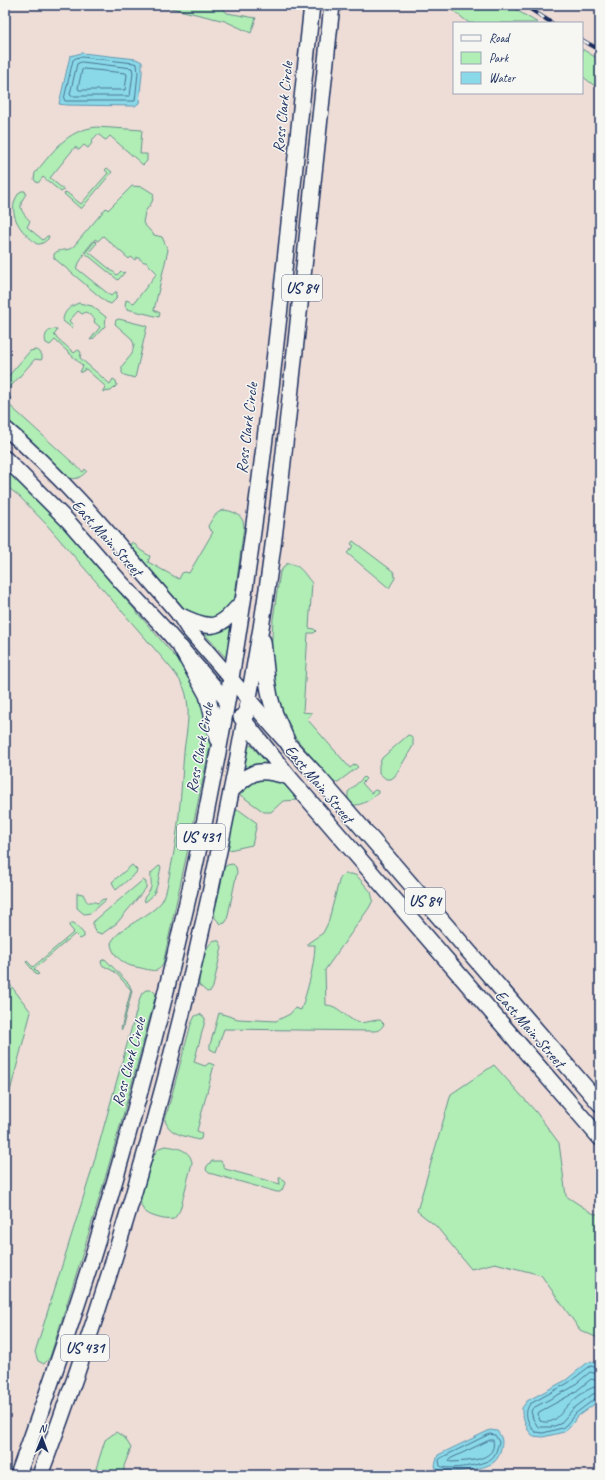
<svg xmlns="http://www.w3.org/2000/svg" width="605" height="1480" font-family="Caveat,sans-serif">
  <rect width="100%" height="100%" fill="#eeddd7"/>
  <filter id="ink" filterUnits="userSpaceOnUse"><feTurbulence type="fractalNoise" baseFrequency=".025" numOctaves="2"/><feDisplacementMap in="SourceGraphic" scale="8" xChannelSelector="R" yChannelSelector="G"/><feConvolveMatrix kernelMatrix="1 2 1 2 8 2 1 2 1" color-interpolation-filters="sRGB"/></filter>
  <g filter="url(#ink)">
    <path fill="#b0eeb5" stroke="#668e8a" d="M158 5H220L227 13 256 18 251 33 225 21Z
      M446 5H508L538 23H469Z
      M582 49 600 60V90L582 76Z
      M97 127 142 130 140 154H147V161L143 165 110 136 106 140 104 139 98 134 91 141 92 143 88 148 84 145 79 150 75 147 50 178 64 190 61 192 43 177 38 183 36 182 34 179 35 173C54 151 66 130 97 127Z
      M107 168 112 172 81 209 64 194 66 192 81 204 108 173 105 170Z
      M132 186 143 187 154 194 152 202 145 212 143 223 154 235 162 237 168 250 154 310 160 313 159 317 127 309 125 306 126 300 134 303 157 273 146 262H144L137 257 135 260 131 257 129 259 103 236 98 241 95 239 83 254 84 255 76 268 111 296 115 292H117L116 299 111 304 106 302 54 258V254C59 248 67 252 73 247L106 208 108 210Z
      M21 191H25L26 194C17 207 21 211 30 221L27 227 43 240 47 236H49L48 239C46 241 43 243 40 244 36 245 33 241 30 238 16 227 6 206 21 191Z
      M95 241 97 243 89 252 117 275 121 271 123 273 125 272 118 280 85 253Z
      M79 303 92 306 106 317 105 326 93 339 90 340 100 327 94 322 95 319 86 312 82 314 78 311 69 321 73 325 72 328 63 321C63 312 70 306 79 303Z
      M119 319 147 326 135 378 124 375 122 373V366L132 354 134 344 131 338 115 324 116 320Z
      M56 329 57 331 54 335 74 353 78 350 80 351 81 353 80 358 110 384 113 379 116 381 117 385 111 391 103 392V390L106 387 86 369 82 372H80L83 366 55 340 50 345 46 343C43 335 48 329 56 329Z
      M35 350 39 351 42 355V359L41 360 35 359 5 393V380L30 351Z
      M5 393 11 398 7 403 83 472 85 469 87 471C81 477 76 481 68 477L5 419Z
      M5 468 58 521 185 668 196 683 211 732V742L163 964C158 974 150 970 141 968 138 967 134 967 131 966 122 963 111 953 111 943 119 926 151 917 162 901 167 893 168 881 170 872 179 832 181 792 184 751 186 735 190 716 187 700 185 681 170 668 159 654L46 524 19 496 5 485Z
      M225 510C235 512 243 515 244 526L234 603 214 620 190 615 130 546V544L133 542 140 550 150 556 148 562 179 579 182 573 185 572 189 573 213 532 209 529 208 526C213 518 215 512 225 510Z
      M353 541 394 572 395 578 389 588 347 553 354 546 351 544Z
      M286 564C299 562 304 574 312 583L309 628 314 629 316 631 314 633H308L303 712 312 713 307 719 350 768 355 764 358 767 338 782H333L331 780 294 736 281 717 276 702 271 654 273 619 280 572Z
      M234 620 230 657 226 658 202 631Z
      M408 735 411 736 413 738V746L395 776 391 779H386L379 773V765L382 758Z
      M251 745 270 767 240 772 244 749Z
      M255 777 280 780 298 800 283 801 271 812H264L239 794 241 788Z
      M364 777 366 779 362 783 371 793 375 790 378 791V793C371 799 362 806 353 805L348 800V792Z
      M239 810 257 823 252 845 229 850 228 849 235 811Z
      M233 864 236 867 237 872 227 920 225 923 221 924 215 918 214 910 224 868 227 865Z
      M132 865 137 870 136 873 116 890 112 882Z
      M159 866 161 867C158 879 158 895 145 902L144 898C155 885 150 886 151 873Z
      M346 874H352L357 876 371 892 373 900 369 908 325 970 326 1005C339 1005 345 1018 357 1022 364 1024 372 1020 380 1020L384 1024C381 1029 379 1031 373 1031L224 1029 216 1052 210 1049V1045L219 1013 238 1019 276 1021 290 1014 295 1008 301 1010C308 988 314 968 315 945H308V943L323 933 328 923 339 881 341 876Z
      M143 880 146 882V888L117 923 102 934 96 932 93 927V922Z
      M77 893 83 894C90 908 85 899 98 903L103 899 106 900 91 913 84 914 77 908Z
      M71 923H74L84 934V937L80 939 75 934 34 969 39 974 37 975 26 962 27 961 33 967 74 932 69 926Z
      M215 940 219 941 222 947 213 987 211 991 207 992 199 985C198 974 204 944 215 940Z
      M105 959 129 984 132 991 122 1030 121 1029 131 990 115 972 102 965 101 961Z
      M5 978 31 1012 9 1095 5 1102Z
      M146 990H152L156 994C124 1116 89 1237 50 1357L47 1361 44 1364 38 1361 35 1352 90 1176 140 998 142 993Z
      M200 1014 205 1018V1021L194 1062 205 1066 209 1063 214 1065 197 1131 202 1133 201 1139 198 1140C186 1136 169 1135 165 1120L191 1024 195 1016Z
      M494 1065 536 1112 559 1143 566 1196 592 1213 600 1215V1339L580 1330 541 1275 495 1263 471 1269 436 1226 417 1211 451 1094Z
      M165 1146C176 1147 191 1150 192 1163L180 1210 174 1219C167 1220 162 1219 156 1217 132 1210 142 1194 147 1176 150 1166 152 1156 159 1148Z
      M212 1161H221L225 1169 280 1184 279 1178H282L285 1183 282 1190 280 1192H277L209 1173 206 1170 207 1166Z
      M116 1432 125 1438 131 1448 124 1466V1475H94L105 1440Z"/>
    <path fill="#8ad9e8" stroke="#5e95b1" d="M82 53 136 59 142 62V73L139 103 135 106 66 105 59 104 70 56Z
      M592 1361 600 1367V1400L578 1416 569 1428 564 1432 543 1437 533 1436 528 1430 522 1414V1408L527 1401 566 1380 587 1363Z
      M490 1430 497 1431C502 1437 503 1441 501 1448 500 1453 498 1459 494 1462 484 1470 448 1475 436 1469L435 1465 438 1455Z"/>
    <g fill="none" stroke-linecap="round" stroke-linejoin="round">
      <path stroke="#477395" stroke-width="1" d="M82 57 134 63 137 64 138 73 135 101H65L64 99 73 60 76 58Z
        M82 62 132 68 133 73 130 96H71L70 94 77 64Z
        M84 69 126 73 127 75 125 90H79L78 88 82 70Z
        M600 1370 592 1366 589 1367 568 1383 530 1404C523 1413 528 1424 535 1432L543 1433 562 1428 566 1425 576 1413 596 1398 600 1397
        M600 1375 590 1372 571 1388 533 1408 531 1411 533 1419 538 1427H551L560 1424 573 1409 593 1394 600 1392
        M600 1381 591 1379 574 1393 539 1412 538 1414 540 1421C555 1426 560 1413 568 1405 576 1398 589 1386 600 1386
        M490 1434 495 1435 499 1442C497 1448 496 1455 491 1459 483 1465 448 1471 440 1466L439 1460 441 1458Z
        M490 1440H493C498 1462 465 1461 451 1462L449 1461 450 1459Z"/>
      <defs>
        <path id="primary" d="M5 428C70 483 123 550 179 615L188 629 284 740
          M5 458 68 521 120 581 163 627 227 701"/>
        <path id="trunk" d="M179 615C213 632 219 629 243 601
          M263 641 267 680 270 697 275 714 289 745 314 772 600 1104
          M181 648 207 695 212 714 217 739
          M241 717 289 777 600 1138
          M231 791C253 769 259 768 289 777
          M18 1475C43 1406 67 1337 89 1268 100 1234 109 1200 119 1166 159 1028 193 888 219 747 264 502 285 253 312 5
          M40 1475C143 1202 213 916 261 628 276 536 285 443 295 351 307 235 320 120 332 5"/>
      </defs>
      <use href="#primary" stroke="#1b2f5e" stroke-width="17"/>
      <use href="#trunk" stroke="#1b2f5e" stroke-width="18"/>
      <use href="#primary" stroke="#f6f6f2" stroke-width="14"/>
      <use href="#trunk" stroke="#f6f6f2" stroke-width="15"/>
      <defs>
        <path id="rail" d="M524 5 552 23
          M582 40 600 50"/>
      </defs>
      <use href="#rail" stroke="#1b2f5e" stroke-width="4"/>
      <use href="#rail" stroke="#f6f6f2" stroke-width="2.5" stroke-dasharray="8" stroke-linecap="butt"/>
    </g>
  </g>
  <g text-anchor="middle" dominant-baseline="central" stroke-width="3" stroke-linejoin="round" paint-order="stroke">
    <g fill="#f6f6f2" stroke="#5d6b8a" stroke-width="1">
      <rect x="282" y="275" width="40" height="26" rx="3"/>
      <rect x="177" y="824" width="48" height="26" rx="3"/>
      <rect x="405" y="888" width="40" height="26" rx="3"/>
      <rect x="61" y="1335" width="48" height="26" rx="3"/>
    </g>
    <g font-size="15" font-weight="bold" fill="#1b2f5e">
      <text x="302" y="288">US 84</text>
      <text x="201" y="837">US 431</text>
      <text x="425" y="901">US 84</text>
      <text x="85" y="1348">US 431</text>
    </g>
    <g font-size="16" fill="#1b2f5e" stroke="#f6f6f2">
      <text transform="translate(283 107) rotate(-84)">Ross Clark Circle</text>
      <text transform="translate(247 428) rotate(-83)">Ross Clark Circle</text>
      <text transform="translate(107 538) rotate(48)">East Main Street</text>
      <text transform="translate(200 748) rotate(-79)">Ross Clark Circle</text>
      <text transform="translate(319 784) rotate(50)">East Main Street</text>
      <text transform="translate(530 1029) rotate(49)">East Main Street</text>
      <text transform="translate(129 1062) rotate(-75)">Ross Clark Circle</text>
    </g>
  </g>
  <rect width="605" height="1480" fill="none" stroke="#f6f6f2" stroke-width="20"/>
  <rect x="10" y="10" width="585" height="1460" fill="none" stroke="#1b2f5e" stroke-width="1.5" filter="url(#ink)"/>
  <rect x="453" y="22" width="130" height="72" fill="#f6f6f2" stroke="#9ea6b7"/>
  <rect x="461" y="35" width="20" height="6" fill="#f6f6f2" stroke="#9ea6b7"/>
  <text x="489" y="42" font-size="12" fill="#1b2f5e">Road</text>
  <rect x="461" y="52" width="20" height="12" fill="#b0eeb5" stroke="#9ea6b7"/>
  <text x="489" y="62" font-size="12" fill="#1b2f5e">Park</text>
  <rect x="461" y="72" width="20" height="12" fill="#8ad9e8" stroke="#9ea6b7"/>
  <text x="489" y="82" font-size="12" fill="#1b2f5e">Water</text>
  <g transform="translate(42 1438) rotate(1)" stroke="#f6f6f2" stroke-width="3" paint-order="stroke">
  <path d="M0-3L7 15L0 10L-7 15Z" fill="#1b2f5e"/>
  <text y="-6" font-size="11" font-weight="bold" text-anchor="middle" fill="#1b2f5e">N</text>
  </g>
</svg>
